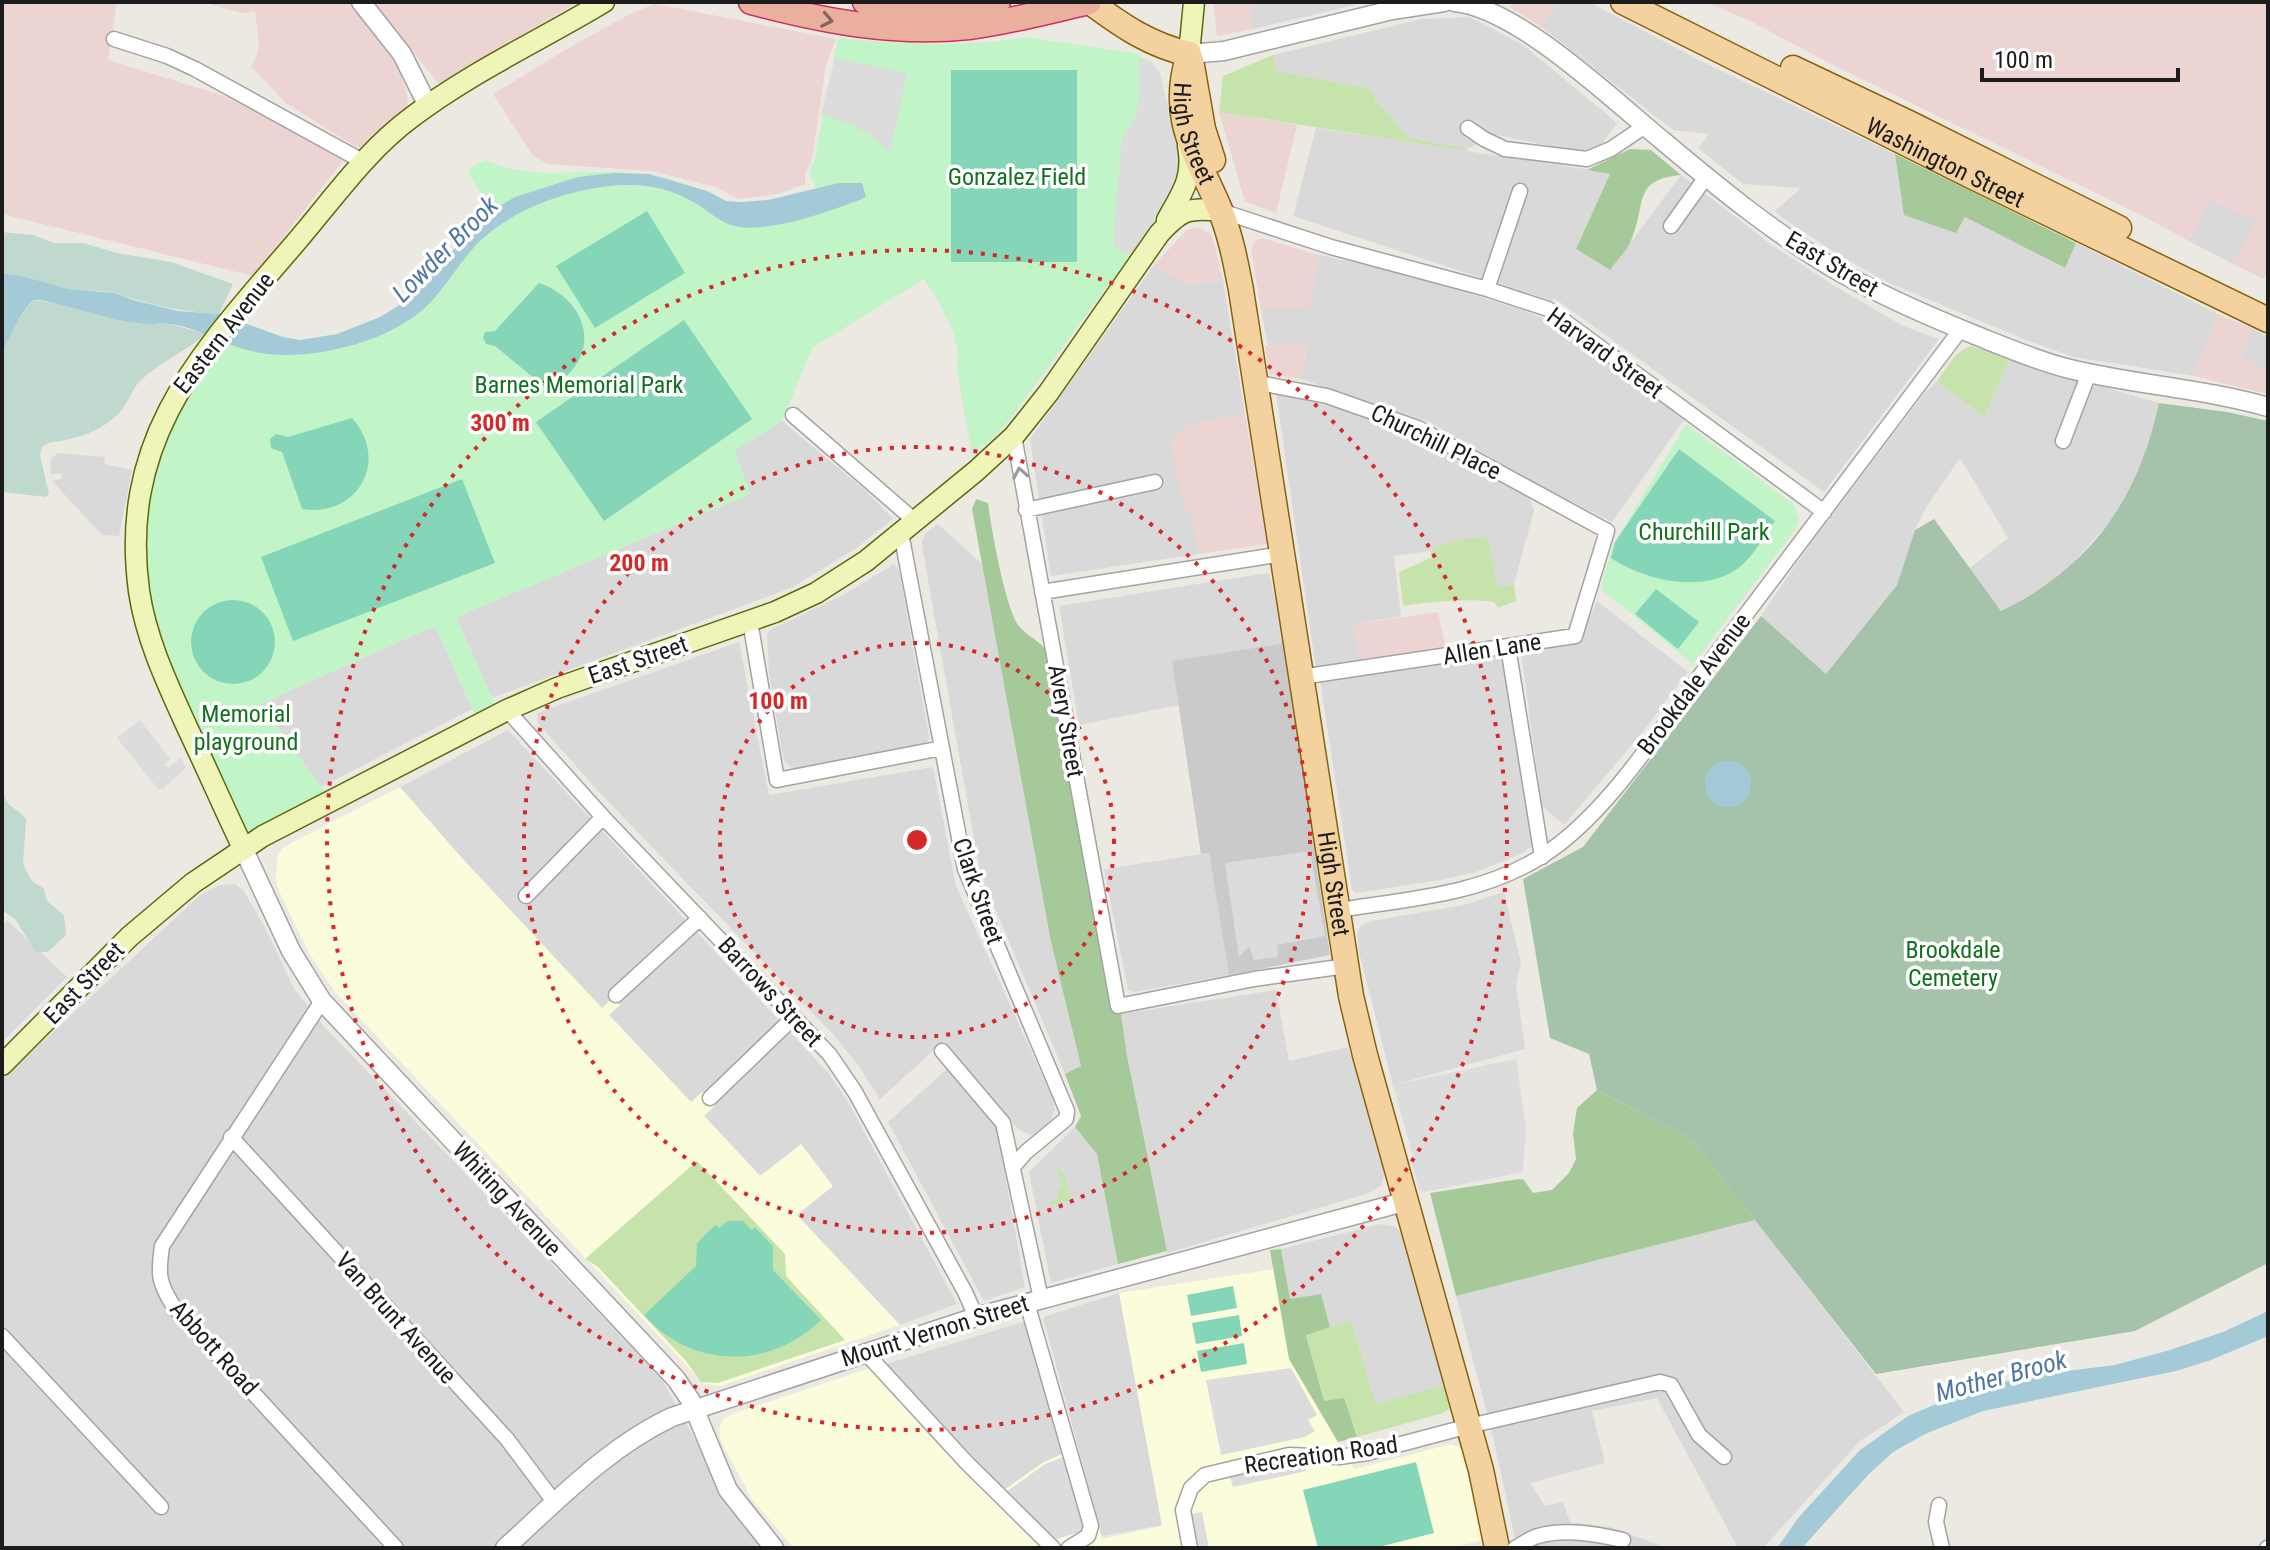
<svg xmlns="http://www.w3.org/2000/svg" width="2270" height="1550" font-family="'Roboto Condensed',sans-serif">
  <rect width="100%" height="100%" fill="#ece9e2"/>
  <path fill="#dad9d9" d="M1249 2H1367L1253 29Z
    M1557 2H1589L1699 60 1895 154 1901 194 1965 217 2064 268 2076 243 2218 314 2194 376 2074 357 2026 340 1889 283 1839 255 1777 214 1776 210 1801 188 1743 184 1698 148 1709 134 1673 130 1543 28Z
    M1470 17 1523 45 1617 123 1601 145 1588 150 1564 149 1498 135 1467 149 1446 146 1409 138 1376 101 1371 89 1276 71 1273 55 1422 19Z
    M1316 128 1611 173 1576 249 1610 270 1681 175 1769 243 1833 285 1903 326 1939 339 1824 492 1554 298 1552 301 1293 216Z
    M2209 199 2256 221 2233 264 2189 241Z
    M1319 255 1386 269 1517 308 1552 322 1625 371 1684 420 1612 522 1534 483 1430 422 1301 379 1307 343 1268 346 1261 309H1309Z
    M1154 265 1188 285 1223 280 1245 414 1185 426V511L1192 509 1199 554 1051 576 1030 439Z
    M2252 328 2268 337V370L2241 358Z
    M2009 360 2159 403 2152 435 2141 466 2116 515 2064 573 2002 612 1970 568 2008 538 1960 458 1927 506 1915 530 1897 585 1826 674 1761 616 1810 544 1924 394 1937 381 1984 417Z
    M1276 393 1374 416 1415 432 1514 486 1529 498 1534 510 1514 584 1497 589 1462 539 1430 551 1394 556 1401 616 1354 624 1360 662 1316 669Z
    M782 421 866 491 893 519 855 549 791 588 492 698 456 617 750 494 734 451Z
    M57 453 105 457 104 464 132 470 119 536 102 535 52 481 61 479 62 475 59 473 50 474 51 460Z
    M938 524 982 564 1051 942 1081 1066 1065 1074 980 873 922 546V540L926 533Z
    M894 564 899 570 929 737 927 742 917 746 793 769 786 763 783 756 769 674 767 634 770 630 845 594Z
    M1267 573 1270 575 1284 643 1173 661 1179 705 1079 725 1059 606Z
    M1597 601 1688 672 1641 734 1564 825 1542 806 1521 652 1579 642Z
    M435 626 472 709 321 787 260 704Z
    M739 642 769 795 933 767 956 886 1052 1097 1055 1109 1051 1120 1040 1132 1030 1135 1018 1129 944 1041 880 1099 858 1065 833 1034 599 792 538 723 537 713Z
    M1501 653 1532 846 1523 853 1476 872 1440 880 1356 893 1352 890 1320 680Z
    M508 730 829 1074 848 1102 957 1304 900 1325 797 1215 800 1145 761 1176 704 1116 715 1106 702 1092 691 1102 609 1015 619 1005 613 999 602 1009 460 856 400 787Z
    M1209 853 1229 975 1135 992 1128 990 1104 869Z
    M235 884 244 891 264 926 295 990 321 1023 661 1378 741 1523 763 1548H2V1080L200 895 220 885Z
    M1504 892 1521 963 1516 985 1525 1049 1393 1085 1359 952 1357 934 1360 927 1368 922 1399 916 1464 905Z
    M7 920 67 977 2 1042V925Z
    M1276 990 1289 1061 1348 1047 1382 1164 1384 1175 1381 1186 1366 1194 1167 1253 1127 1056 1121 1014Z
    M947 1069 984 1110 997 1129 1025 1287 984 1301 888 1122Z
    M1075 1127 1097 1154 1118 1264 1051 1283 1029 1172Z
    M1755 1220 1904 1412 1860 1441 1763 1548H1738L1657 1398 1592 1411 1605 1463 1530 1483 1545 1506 1563 1502 1570 1522 1610 1527 1660 1545 1659 1548H1517L1492 1432 1456 1296Z
    M1380 1224 1396 1227 1402 1234 1444 1385 1376 1404 1351 1322 1330 1327 1321 1294 1290 1300 1281 1249Z
    M1119 1293 1162 1525 1102 1536 1043 1317Z
    M1026 1321 1066 1452 1044 1462 1005 1491 886 1364Z"/>
  <path fill="#ecd4d2" d="M2 2H117L108 60 244 102 345 158 253 276 2 214Z
    M201 2H351L399 68 406 91 408 103 406 109 364 149 353 145 286 103 251 67 257 54 259 44 255 12 242 13Z
    M372 2H578L439 84Z
    M1213 2H1249L1253 29 1217 36Z
    M1513 2H1557L1543 28 1510 7Z
    M1706 2H2268V272L2264 279 2233 264 2255 221 2209 199 2189 241 2139 214 1829 63 1754 23Z
    M655 4 836 39 826 65 814 146 811 162 805 174V184L778 194 739 199 716 187 652 171 548 164 533 156 493 94 572 46 634 12Z
    M1219 112 1297 125 1276 213 1245 202Z
    M1195 227 1203 229 1212 236 1223 280 1188 285 1154 265 1186 231Z
    M1262 238 1319 255 1309 309H1261L1251 250 1254 241Z
    M2218 314 2252 328 2241 358 2268 370V394L2194 376Z
    M1307 342 1301 379 1269 374 1265 346Z
    M1245 414 1267 544 1199 554 1192 510 1185 511 1170 442 1185 426Z
    M1438 612 1446 650 1360 662 1354 624Z"/>
  <path fill="#fbfcdb" d="M400 787 460 856 602 1008 613 998 620 1005 609 1015 691 1102 702 1092 715 1105 704 1116 760 1176 801 1144 833 1186 797 1215 900 1325 720 1386 704 1384 335 992 309 953 279 891 276 879 277 858 282 849 291 843Z
    M1274 1269 1289 1359 1354 1469 1452 1444 1462 1449 1483 1540 1451 1548H794L751 1498 721 1441 719 1429 723 1420 732 1414 885 1363 1004 1490 1044 1462 1077 1448 1102 1539 1162 1526 1119 1293Z"/>
  <path fill="#cacaca" d="M1284 643 1330 955 1229 975 1209 853 1201 854 1172 661Z"/>
  <path fill="#c5e3ab" d="M1273 55 1276 71 1371 89 1376 101 1409 138 1467 149 1466 151 1219 112 1223 76Z
    M1972 346 2009 360 1984 417 1937 381C1946 369 1956 349 1972 346Z
    M1488 537 1497 588 1514 584 1516 601 1498 608 1494 602C1463 598 1435 602 1403 606L1399 572 1433 557 1430 551C1449 540 1467 538 1488 537Z
    M697 1161 785 1254 786 1276 845 1340 718 1383 701 1382 686 1361 598 1267 585 1259Z
    M1056 1167 1065 1175 1072 1200 1051 1205 1050 1201 1059 1198 1057 1190 1062 1188Z
    M1351 1321 1376 1404 1444 1385 1449 1409 1443 1413 1357 1437 1344 1399 1324 1401 1306 1334Z"/>
  <path fill="#a6c999" d="M1630 149 1651 150 1681 175C1632 180 1647 202 1632 238 1628 250 1617 260 1610 270L1576 249 1610 174 1587 170Z
    M1895 154 2076 243 2065 268 1965 217 1956 233 1904 215Z
    M976 499 988 503C991 528 1005 606 1018 625 1026 635 1038 640 1046 650L1109 997 1115 1011 1121 1014 1127 1056 1167 1251 1118 1264 1097 1154 1075 1127 1081 1116 1065 1074 1081 1066 1051 942 972 509Z
    M1597 1090 1692 1140 1755 1220 1456 1296 1430 1193 1519 1179 1524 1180 1533 1193 1552 1190 1569 1173 1576 1159 1573 1133 1577 1108Z
    M1281 1249 1290 1299 1321 1294 1330 1327 1306 1335 1324 1401 1344 1398 1357 1437 1338 1442 1289 1359 1270 1250Z"/>
  <path fill="#c0d9ce" d="M2 232 33 235 54 243H83L117 253 171 262 233 284 219 314C183 312 151 305 117 294 102 289 84 292 68 289 46 285 25 277 2 273Z
    M33 300 55 303 139 324H170L206 334C185 352 160 362 140 381 132 389 128 403 120 412 100 433 75 439 48 443L42 447 40 455 49 494 46 497 2 492V352L14 326Z
    M2 774C4 782 2 794 7 802 12 810 21 810 26 820L23 864 32 881 44 889 47 901 64 915 66 935 48 952H36L15 919 2 910Z"/>
  <path fill="#a5c3aa" d="M2159 403 2227 412 2268 421V1263L2135 1331 1876 1374 1692 1140 1597 1090 1589 1054 1550 1038 1523 879 1583 847 1761 616 1826 674 1897 585 1915 530 1934 519 2001 611C2091 567 2138 500 2159 403Z"/>
  <path fill="#c1f4c6" d="M1026 37 1134 53 1153 63 1160 73 1178 151 1159 215 1014 414 995 436 972 455 956 365C965 344 936 296 924 279L812 348 782 421 734 451 751 494 456 617 499 714 479 723 435 626 262 703 266 712 331 800 243 848 149 638 142 486 215 338C281 368 369 355 425 308 445 291 458 265 475 245 482 238 491 231 498 225L467 170 485 160C541 184 594 165 651 175 693 182 729 202 766 221L824 207 809 172 815 158 838 38C902 44 963 48 1026 37Z
    M1686 424 1793 504 1799 518 1795 530 1693 664 1601 589 1612 547Z"/>
  <path fill="#85d6b9" d="M951 70H1077V262H951Z
    M647 211 685 273 595 328 556 266Z
    M539 283C594 302 602 365 546 388L495 346 486 344 483 338 485 332 495 331Z
    M684 320 752 419 604 521 536 422Z
    M352 418C390 460 358 518 302 509L282 452 271 448 270 439 276 434 288 437Z
    M1679 449 1775 521C1765 535 1754 555 1741 566 1706 595 1645 581 1611 558L1615 542Z
    M462 479 495 563 293 641 261 557Z
    M1656 589 1699 622 1678 649 1635 614Z
    M191 642a42 42 0 1 1 84 0a42 42 0 1 1-84 0Z
    M728 1221H743L752 1230 755 1227 773 1246V1270L821 1320C770 1370 691 1369 644 1315L696 1266 697 1243 715 1225 719 1228Z
    M1233 1286 1237 1308 1191 1316 1187 1295Z
    M1239 1315 1242 1336 1196 1344 1192 1323Z
    M1244 1343 1247 1364 1201 1372 1197 1351Z
    M1416 1462 1434 1533 1375 1548H1318L1303 1490Z"/>
  <path fill="#dcdcdc" d="M835 58 907 73 890 152 870 135 854 126 821 114Z
    M1139 58 1153 63 1160 73 1178 151 1180 180 1133 252 1122 254 1114 246 1113 242 1122 138 1135 118 1139 99Z
    M140 720 170 759 164 766 169 767 181 757 186 768 163 789H158L117 738Z
    M1310 851 1325 936 1277 945 1278 957 1254 960 1249 946 1239 957 1225 863Z
    M1516 1059 1526 1128 1523 1172 1424 1192 1419 1190 1411 1160 1413 1156 1393 1085Z
    M1291 1368 1317 1415 1308 1420 1315 1431 1305 1437 1221 1455 1206 1380Z
    M1066 1456 1086 1530 1047 1542 1003 1494 1045 1464Z
    M1304 1460 1306 1471 1233 1487 1230 1476Z
    M1202 1512 1209 1548H1198L1192 1514Z"/>
  <path fill="#a5cad7" d="M613 173 649 174 707 191 726 201 742 202 768 200 839 183H862L866 197C836 210 762 236 731 225 719 221 707 210 695 203 662 183 627 182 590 189 551 196 505 215 477 244 459 263 446 287 428 305 388 344 304 364 251 351 224 345 199 328 171 324 159 322 147 326 135 323 103 318 72 306 40 300H33C19 315 11 334 2 352V303L4 298 2 296V273L25 277 68 289 114 293 133 300 178 311 219 314 283 337 300 340 337 334 380 317 416 295 470 230 489 212 515 197 578 177Z
    M1705 784a23 23 0 1 1 46 0a23 23 0 1 1-46 0Z
    M2268 1311V1336L2211 1360 2176 1371 1983 1411 1925 1434 1893 1452 1868 1475 1802 1548H1777L1799 1517 1860 1450 1908 1416 1955 1396 2026 1376 2115 1365 2170 1350 2223 1332Z"/>
  <g fill="none" stroke-linecap="round" stroke-linejoin="round">
    <defs>
      <path id="minor" d="M114 39 167 56 195 69 364 162
        M1468 128 1484 139 1505 149 1587 159 1611 149 1645 126
        M1221 211 1331 247 1487 289 1548 309 1824 512
        M1671 226 1706 177
        M1487 289 1520 191
        M1254 382 1327 396 1418 428 1607 531 1575 636 1301 677
        M793 415 915 521
        M1014 436 1118 1006 1254 979 1346 966
        M2063 441 2089 373
        M1026 510 1155 482
        M901 533 965 869 1067 1111 1066 1119 1026 1152 1013 1167
        M1042 592 1282 554
        M750 621 777 780 942 748
        M1508 647 1542 857
        M507 710 603 817 830 1055 855 1092 965 1292 976 1317
        M526 896 603 817
        M1338 910C1408 899 1481 895 1542 856 1606 816 1659 730 1705 669 1790 556 1876 443 1961 329
        M616 995 700 918
        M322 1001 162 1246C158 1274 158 1282 174 1307L396 1548
        M942 1051 1003 1123 1041 1299
        M710 1098 794 1017
        M231 1137 507 1439 555 1503
        M1027 1303 1091 1526 1088 1536 1069 1548
        M2 1336 161 1507
        M865 1352 966 1462 1053 1548
        M1939 1505 1936 1522 1942 1548
        M1190 1548 1183 1510 1191 1488 1205 1475 1289 1455 1339 1457 1367 1453 1469 1426 1660 1382 1671 1385 1699 1435 1724 1457
        M1515 1548C1523 1544 1530 1538 1538 1536 1564 1528 1596 1534 1623 1540
        M2267 1548H2268"/>
      <path id="tertiary" d="M361 2 402 54 428 106
        M1454 2C1517 7 1614 101 1663 141 1719 188 1775 234 1838 271 1882 296 1928 316 1975 335 2005 347 2035 360 2066 368 2133 385 2202 388 2268 407
        M1189 54 1224 51 1392 10 1444 2
        M243 848 291 951 322 1001 676 1379 691 1401 728 1490 774 1548
        M505 1548C557 1501 608 1447 672 1417L976 1317 1407 1201"/>
      <path id="secondary" d="M1189 54 1194 2
        M1167 220C1182 193 1194 178 1188 146
        M243 848C224 808 206 767 187 727 167 683 146 639 139 591 118 435 204 350 297 241 333 199 367 150 412 117 471 72 541 40 604 2
        M2 1065 129 937 193 883 263 836 507 710 557 688 775 612 816 593 866 561 976 471 1014 436 1049 392 1159 234C1181 210 1188 207 1221 211"/>
      <g id="primary">
        <path d="M1090 2C1122 26 1150 45 1189 54"/>
        <path id="s1" d="M1623 2 1973 177 2268 320"/>
        <path id="s2" d="M1189 54C1168 120 1197 154 1221 212 1231 237 1236 264 1241 290L1351 996 1365 1055 1481 1470 1497 1548"/>
        <path d="M1191 60 1203 129 1213 160"/>
        <path d="M1793 68 1911 124 2119 228"/>
      </g>
      <path id="trunk" d="M751 2C823 21 894 35 969 27 1009 22 1049 11 1089 2
        M865 2C909 9 954 8 998 2"/>
    </defs>
    <use href="#minor" stroke="#a3a3a3" stroke-width="17"/>
    <use href="#tertiary" stroke="#a3a3a3" stroke-width="21"/>
    <use href="#secondary" stroke="#5c690c" stroke-width="23"/>
    <use href="#primary" stroke="#88630b" stroke-width="27"/>
    <use href="#trunk" stroke="#c93060" stroke-width="27"/>
    <use href="#minor" stroke="#fff" stroke-width="14"/>
    <use href="#tertiary" stroke="#fff" stroke-width="18"/>
    <use href="#secondary" stroke="#eff4b8" stroke-width="20"/>
    <use href="#primary" stroke="#f4d29f" stroke-width="24"/>
    <use href="#trunk" stroke="#eab09d" stroke-width="24"/>
  </g>
  <defs><path id="oneway-chevron" d="M-2-3.5L2.5 0L-2 3.5" fill="none" stroke-width="1.6" stroke-linecap="round" stroke-linejoin="round" transform="scale(2)"/></defs>
  <use stroke="#83665c" href="#oneway-chevron" transform="translate(827 20) rotate(11)"/>
  <use stroke="#999" href="#oneway-chevron" transform="translate(1020 473) rotate(-100)"/>
  <g fill="none" stroke="#d62828" stroke-width="4" stroke-dasharray="4 8">
    <circle cx="917" cy="840" r="197"/>
    <circle cx="917" cy="840" r="393"/>
    <circle cx="917" cy="840" r="590"/>
  </g>
  <g text-anchor="middle" dominant-baseline="central" stroke-width="7" stroke-linejoin="round" paint-order="stroke">
    <g font-size="24" fill="#1c1c1c" stroke="#fff">
      <text stroke="none"><textPath href="#s2" startOffset="82">High Street</textPath></text>
      <text stroke="none"><textPath href="#s1" startOffset="360">Washington Street</textPath></text>
      <text transform="translate(1832 264) rotate(31)">East Street</text>
      <text transform="translate(224 333) rotate(-52)">Eastern Avenue</text>
      <text transform="translate(1605 353) rotate(36)">Harvard Street</text>
      <text transform="translate(1436 442) rotate(26)">Churchill Place</text>
      <text transform="translate(1492 649) rotate(-9)">Allen Lane</text>
      <text transform="translate(638 660) rotate(-19)">East Street</text>
      <text transform="translate(1694 684) rotate(-53)">Brookdale Avenue</text>
      <text transform="translate(1066 721) rotate(80)">Avery Street</text>
      <text stroke="none"><textPath href="#s2" startOffset="848">High Street</textPath></text>
      <text transform="translate(978 891) rotate(71)">Clark Street</text>
      <text transform="translate(84 983) rotate(-46)">East Street</text>
      <text transform="translate(770 992) rotate(47)">Barrows Street</text>
      <text transform="translate(507 1199) rotate(47)">Whiting Avenue</text>
      <text transform="translate(396 1318) rotate(48)">Van Brunt Avenue</text>
      <text transform="translate(935 1331) rotate(-17)">Mount Vernon Street</text>
      <text transform="translate(214 1348) rotate(48)">Abbott Road</text>
      <text transform="translate(1321 1455) rotate(-8)">Recreation Road</text>
    </g>
    <g font-size="24" fill="#13701e" stroke="#fff">
      <text x="1017" y="177">Gonzalez Field</text>
      <text x="579" y="385">Barnes Memorial Park</text>
      <text x="1704" y="532">Churchill Park</text>
      <text x="246" y="714">Memorial<tspan x="246" dy="28">playground</tspan></text>
      <text x="1953" y="950">Brookdale<tspan x="1953" dy="28">Cemetery</tspan></text>
    </g>
    <g font-size="26" font-style="italic" fill="#5077a3" stroke="#fff">
      <text transform="translate(445 249) rotate(-45)">Lowder Brook</text>
      <text transform="translate(2001 1376) rotate(-15)">Mother Brook</text>
    </g>
  </g>
  <circle cx="917" cy="840" r="12" fill="#d62828" stroke="#fff" stroke-width="4"/>
  <g font-size="24" text-anchor="middle" font-weight="bold" fill="#d62828" stroke="#fff" stroke-width="7" stroke-linejoin="round" paint-order="stroke">
    <text x="500" y="431">300 m</text>
    <text x="639" y="571">200 m</text>
    <text x="778" y="709">100 m</text>
  </g>
  <rect width="2270" height="1550" fill="none" stroke="#1c1c1c" stroke-width="8"/>
  <path d="M1982 68v12h196v-12" fill="none" stroke="#1c1c1c" stroke-width="4"/>
  <text x="1994" y="68" font-size="24" fill="#1c1c1c" stroke="#ffffff" stroke-width="6" paint-order="stroke">100 m</text>
</svg>
